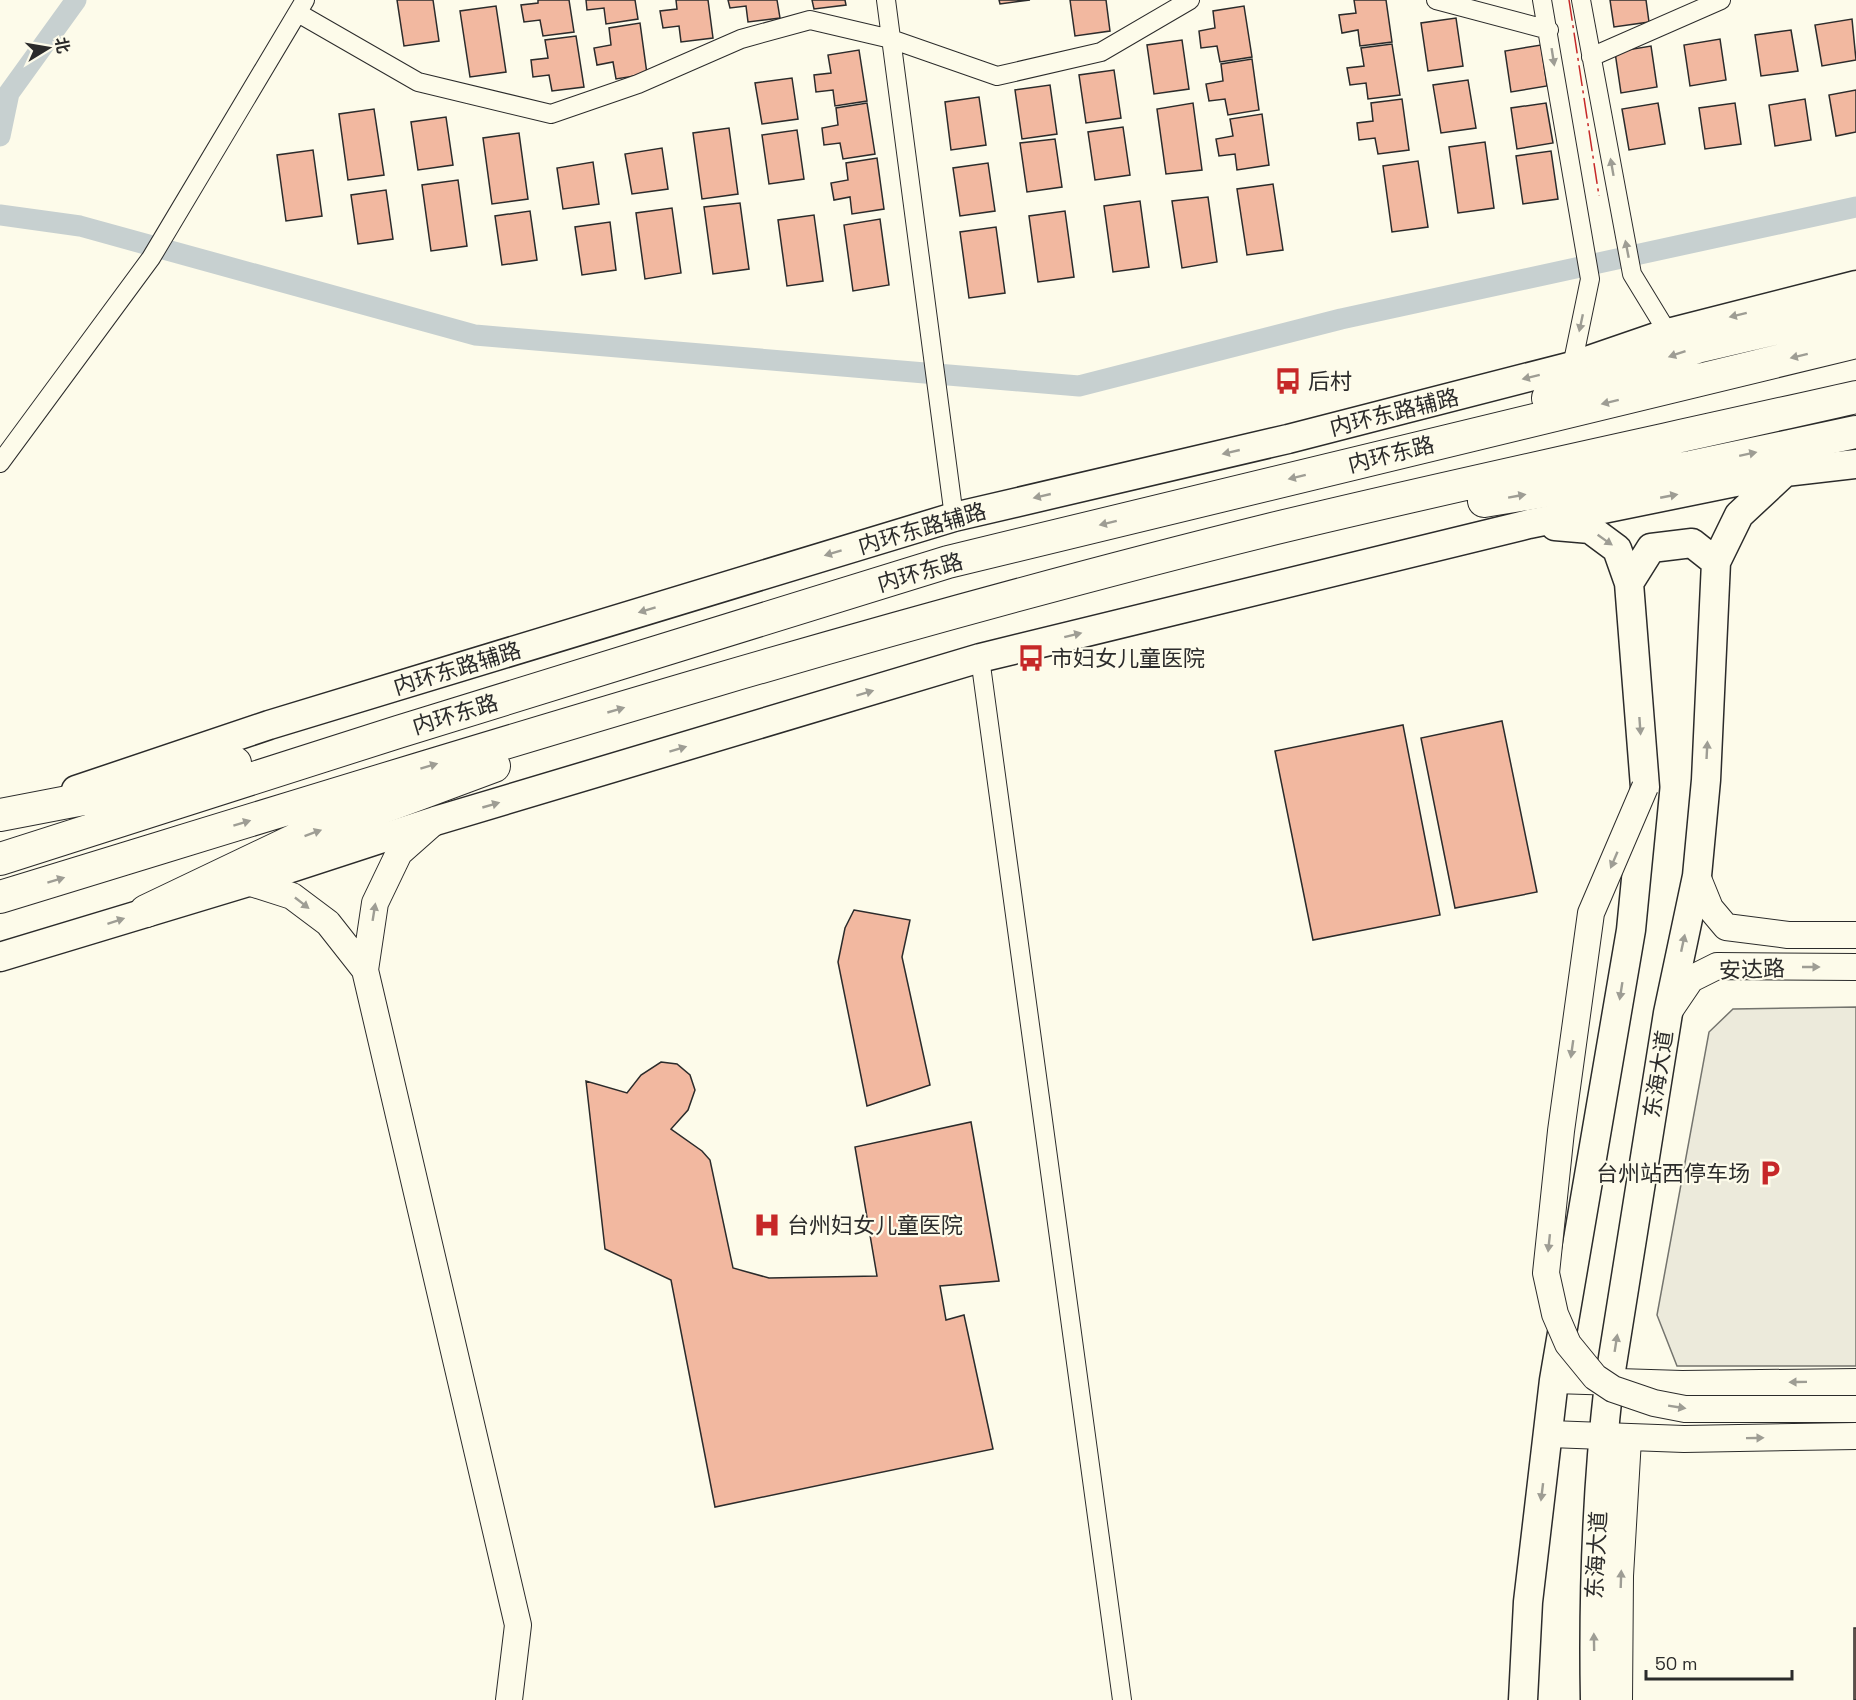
<svg xmlns="http://www.w3.org/2000/svg" width="1856" height="1700" font-family="'Space Grotesk','Noto Sans SC',sans-serif">
  <rect width="100%" height="100%" fill="#fdfbea"/>
  <path fill="#eceadb" stroke="#74746e" stroke-width="1.5" d="M1856 1007V1366H1677L1657 1315 1709 1032 1733 1009Z"/>
  <g fill="none" stroke-linecap="round" stroke-linejoin="round">
    <path stroke="#c7d0d0" stroke-width="21" d="M0 136 9 93 76 0
      M0 215 80 226 475 335 1079 386 1341 319 1856 207"/>
  </g>
  <path fill="#f2b8a0" stroke="#2b2b2b" stroke-width="1.5" d="M397 0H433L439 41 404 46Z
    M538 0H569L574 32 543 36 540 20 524 22 521 5 538 3Z
    M586 0H635L638 19 606 24 604 8 587 10Z
    M676 0H708L713 38 681 42 679 26 663 28 660 11 677 9Z
    M728 0H777L780 18 748 22 746 6 730 8Z
    M812 0H845L846 5 814 9Z
    M999 0H1030L1000 4Z
    M1070 0H1106L1110 31 1075 36Z
    M1354 0H1386L1392 42 1360 46 1358 30 1342 33 1339 15 1356 13Z
    M1610 0H1646L1649 22 1614 27Z
    M496 6 506 72 470 77 460 11Z
    M1244 6 1252 57 1220 62 1217 46 1201 48 1199 31 1215 28 1213 11Z
    M1456 18 1463 66 1428 71 1421 23Z
    M1852 19 1856 60 1822 66 1815 25Z
    M640 23 647 74 616 79 613 62 597 65 594 48 611 45 609 28Z
    M1791 30 1798 71 1761 76 1755 35Z
    M576 36 584 87 552 91 549 75 533 77 531 60 548 58 545 40Z
    M1720 39 1726 80 1690 86 1684 45Z
    M1182 40 1189 89 1154 94 1147 45Z
    M1392 44 1400 95 1368 99 1366 83 1350 85 1347 68 1364 66 1361 48Z
    M1541 45 1547 86 1511 92 1505 51Z
    M1651 46 1657 87 1621 93 1615 52Z
    M859 50 867 101 835 106 833 90 816 92 814 75 831 73 828 55Z
    M1252 59 1259 110 1228 115 1225 99 1209 101 1206 84 1223 81 1221 64Z
    M1114 70 1121 118 1086 123 1079 75Z
    M792 78 798 119 762 124 755 83Z
    M1468 80 1476 128 1441 133 1433 85Z
    M1050 85 1057 134 1022 139 1015 90Z
    M1856 90V132L1836 136 1829 95Z
    M979 97 986 145 951 150 945 102Z
    M1402 99 1409 150 1378 154 1375 138 1359 140 1357 123 1373 121 1371 103Z
    M1805 99 1811 140 1775 146 1769 105Z
    M867 103 875 154 843 159 840 143 824 145 822 128 838 125 836 108Z
    M1193 103 1202 170 1166 174 1157 109Z
    M1546 103 1553 143 1517 149 1511 108Z
    M1658 103 1665 144 1629 150 1622 109Z
    M1735 103 1741 144 1705 149 1699 108Z
    M374 109 384 175 348 180 339 114Z
    M1262 114 1269 165 1237 170 1235 154 1219 156 1216 139 1233 136 1230 119Z
    M446 117 453 165 418 170 411 122Z
    M1123 127 1130 175 1095 180 1088 132Z
    M729 128 738 194 702 199 693 133Z
    M797 130 804 179 769 184 762 135Z
    M519 133 528 199 492 204 483 138Z
    M1055 139 1062 187 1027 192 1020 143Z
    M1485 142 1494 208 1458 213 1449 147Z
    M662 148 668 189 632 194 625 154Z
    M313 150 322 216 286 221 277 155Z
    M1551 151 1558 199 1523 204 1516 156Z
    M877 158 884 209 852 214 850 197 834 200 831 183 848 180 846 163Z
    M1418 161 1428 227 1392 232 1383 166Z
    M593 162 599 204 563 209 557 168Z
    M988 163 995 211 960 216 953 168Z
    M458 180 467 246 431 251 422 185Z
    M1273 184 1283 250 1247 255 1237 189Z
    M386 190 393 239 358 244 351 195Z
    M1208 197 1217 262 1182 268 1172 201Z
    M1140 201 1149 267 1113 272 1104 206Z
    M740 203 749 269 713 274 704 207Z
    M672 208 681 273 645 279 636 213Z
    M530 211 537 260 502 265 495 216Z
    M1065 211 1074 277 1038 282 1029 216Z
    M814 215 823 281 787 286 778 220Z
    M880 219 889 285 853 291 844 225Z
    M610 222 616 270 582 275 575 227Z
    M996 227 1005 293 969 298 960 232Z
    M1502 721 1537 892 1455 908 1421 738Z
    M1403 725 1440 915 1313 940 1275 751Z
    M854 910 910 920 902 957 930 1085 867 1106 838 962 845 928Z
    M661 1062 677 1064 690 1075 695 1090 688 1110 671 1129 702 1151 710 1160 733 1268 769 1278 877 1276 855 1147 971 1122 999 1281 940 1286 946 1320 964 1315 993 1449 715 1507 671 1280 605 1249 586 1081 627 1093 641 1075Z
    M1854 1628H1856V1700H1854Z"/>
  <g fill="none" stroke-linecap="round" stroke-linejoin="round">
    <defs>
      <path id="street" d="M886 0 954 517
        M1436 0 1549 30
        M1542 0 1590 279 1572 366
        M1581 0 1632 274 1668 333
        M298 13 418 82 551 114 638 84 741 39 810 20 891 39 997 76 1101 52 1190 0
        M1591 57 1721 0
        M0 463 151 258 305 0
        M980 658 1122 1700"/>
      <path id="secondary" d="M434 822 399 853 375 903 365 970 518 1625 509 1700
        M1697 876 1710 908 1726 927 1788 935H1856
        M248 882 292 896 328 923 365 970
        M1670 1010 1691 979 1717 966 1856 967
        M1554 1380 1682 1384 1856 1382
        M1550 1434 1684 1439 1856 1436
        M1619 1700 1620 1576 1628 1439"/>
      <path id="primary" d="M1629 583 1651 548 1692 543 1716 562
        M76 790 269 725 954 517 1288 439 1572 366 1668 333 1856 285
        M0 957 248 882 435 821 980 658 1529 524 1785 472 1856 464
        M1523 1700 1528 1602 1554 1380 1631 930 1645 787 1629 583 1617 549 1590 529 1555 526
        M1595 1700C1593 1594 1597 1488 1609 1383L1668 1013 1697 876 1706 780 1716 562 1739 515 1784 473"/>
      <path id="highway" d="M1548 398 1697 347 1856 310
        M1484 501 1691 467 1856 432
        M0 815 125 791 235 763
        M0 859 398 732 948 562 1856 342
        M0 897C422 768 843 635 1272 529 1466 482 1661 441 1856 397
        M146 911 295 840 494 766"/>
    </defs>
    <use href="#street" stroke="#2b2b2b" stroke-width="20"/>
    <use href="#secondary" stroke="#2b2b2b" stroke-width="28"/>
    <use href="#primary" stroke="#2b2b2b" stroke-width="31"/>
    <use href="#highway" stroke="#2b2b2b" stroke-width="34"/>
    <use href="#street" stroke="#fdfbea" stroke-width="18"/>
    <use href="#secondary" stroke="#fdfbea" stroke-width="26"/>
    <use href="#primary" stroke="#fdfbea" stroke-width="28"/>
    <use href="#highway" stroke="#fdfbea" stroke-width="32"/>
    <defs>
      <path id="secondary-bridge" d="M1645 787 1591 913 1561 1131 1546 1273 1555 1314 1568 1344 1595 1377 1613 1389 1654 1403 1685 1409H1856"/>
    </defs>
    <use href="#secondary-bridge" stroke="#2b2b2b" stroke-width="28" stroke-linecap="butt"/>
    <use href="#secondary-bridge" stroke="#fdfbea" stroke-width="26"/>
    <path stroke="#c62828" stroke-width="1.5" stroke-dasharray="21 4.5 3 4.5" stroke-linecap="butt" d="M1569 0 1599 196"/>
  </g>
  <defs><path id="oneway-solid" d="M-6-.8H1V-3.2L6.5 0L1 3.2V.8H-6Z" transform="scale(1.5)"/></defs>
  <g fill="#9e9d94">
    <use href="#oneway-solid" transform="translate(1553 57) rotate(81)"/>
    <use href="#oneway-solid" transform="translate(1612 167) rotate(-100)"/>
    <use href="#oneway-solid" transform="translate(1627 249) rotate(-101)"/>
    <use href="#oneway-solid" transform="translate(1738 315) rotate(166)"/>
    <use href="#oneway-solid" transform="translate(1581 323) rotate(102)"/>
    <use href="#oneway-solid" transform="translate(1677 354) rotate(161)"/>
    <use href="#oneway-solid" transform="translate(1799 356) rotate(166)"/>
    <use href="#oneway-solid" transform="translate(1531 377) rotate(166)"/>
    <use href="#oneway-solid" transform="translate(1610 402) rotate(166)"/>
    <use href="#oneway-solid" transform="translate(1231 452) rotate(167)"/>
    <use href="#oneway-solid" transform="translate(1748 454) rotate(-12)"/>
    <use href="#oneway-solid" transform="translate(1297 477) rotate(166)"/>
    <use href="#oneway-solid" transform="translate(1042 496) rotate(167)"/>
    <use href="#oneway-solid" transform="translate(1517 496) rotate(-10)"/>
    <use href="#oneway-solid" transform="translate(1669 496) rotate(-11)"/>
    <use href="#oneway-solid" transform="translate(1108 523) rotate(166)"/>
    <use href="#oneway-solid" transform="translate(1605 540) rotate(35)"/>
    <use href="#oneway-solid" transform="translate(833 553) rotate(163)"/>
    <use href="#oneway-solid" transform="translate(647 610) rotate(163)"/>
    <use href="#oneway-solid" transform="translate(1073 635) rotate(-14)"/>
    <use href="#oneway-solid" transform="translate(865 693) rotate(-17)"/>
    <use href="#oneway-solid" transform="translate(616 710) rotate(-16)"/>
    <use href="#oneway-solid" transform="translate(1640 726) rotate(86)"/>
    <use href="#oneway-solid" transform="translate(678 749) rotate(-17)"/>
    <use href="#oneway-solid" transform="translate(1707 750) rotate(-87)"/>
    <use href="#oneway-solid" transform="translate(429 766) rotate(-17)"/>
    <use href="#oneway-solid" transform="translate(491 805) rotate(-16)"/>
    <use href="#oneway-solid" transform="translate(242 823) rotate(-17)"/>
    <use href="#oneway-solid" transform="translate(313 833) rotate(-20)"/>
    <use href="#oneway-solid" transform="translate(1614 860) rotate(113)"/>
    <use href="#oneway-solid" transform="translate(56 880) rotate(-17)"/>
    <use href="#oneway-solid" transform="translate(302 903) rotate(38)"/>
    <use href="#oneway-solid" transform="translate(374 912) rotate(-81)"/>
    <use href="#oneway-solid" transform="translate(116 921) rotate(-18)"/>
    <use href="#oneway-solid" transform="translate(1683 943) rotate(-78)"/>
    <use href="#oneway-solid" transform="translate(1811 967)"/>
    <use href="#oneway-solid" transform="translate(1621 991) rotate(99)"/>
    <use href="#oneway-solid" transform="translate(1572 1049) rotate(98)"/>
    <use href="#oneway-solid" transform="translate(1549 1243) rotate(96)"/>
    <use href="#oneway-solid" transform="translate(1616 1343) rotate(-81)"/>
    <use href="#oneway-solid" transform="translate(1798 1382) rotate(179)"/>
    <use href="#oneway-solid" transform="translate(1677 1407) rotate(9)"/>
    <use href="#oneway-solid" transform="translate(1755 1438) rotate(-1)"/>
    <use href="#oneway-solid" transform="translate(1542 1492) rotate(97)"/>
    <use href="#oneway-solid" transform="translate(1621 1579) rotate(-88)"/>
    <use href="#oneway-solid" transform="translate(1594 1642) rotate(-91)"/>
  </g>
  <defs>
    <symbol id="bus-bare" viewBox="-9 -9 18 18"><path d="M-5-6H5V4H4V6H2V4H-2V6H-4V4H-5ZM-3.5-4V0h7V-4ZM-3.5 1.2v1.5H-2V1.2ZM2 1.2v1.5H3.5V1.2Z" fill="#c62828" stroke="#fdfbea" stroke-width="2.5" paint-order="stroke"/></symbol>
    <symbol id="parking-bare" viewBox="-9 -9 18 18"><path d="M-3.5-5.5H1a3.5 3.5 0 0 1 0 7H-1V5.5H-3.5ZM-1-3.4V-.6H.8a1.4 1.4 0 0 0 0-2.8Z" fill="#c62828" stroke="#fdfbea" stroke-width="2.5" paint-order="stroke"/></symbol>
    <symbol id="hospital-bare" viewBox="-9 -9 18 18"><path d="M-5-5h3v3.5h4V-5h3V5h-3V1.5h-4V5h-3Z" fill="#c62828" stroke="#fdfbea" stroke-width="2.5" paint-order="stroke"/></symbol>
  </defs>
  <g fill-rule="evenodd">
    <use href="#bus-bare" x="1269" y="362" width="38" height="38"/>
    <use href="#bus-bare" x="1012" y="639" width="38" height="38"/>
    <use href="#parking-bare" x="1751" y="1154" width="38" height="38"/>
    <use href="#hospital-bare" x="748" y="1206" width="38" height="38"/>
  </g>
  <g text-anchor="middle" dominant-baseline="central" stroke-width="4.5" stroke-linejoin="round" paint-order="stroke">
    <g font-size="22" fill="#2b2b2b" stroke="#fdfbea" text-anchor="start">
      <text x="1308" y="381">后村</text>
      <text x="1051" y="658">市妇女儿童医院</text>
      <text x="1750" y="1173" text-anchor="end">台州站西停车场</text>
      <text x="787" y="1225">台州妇女儿童医院</text>
    </g>
    <g font-size="22" fill="#2b2b2b" stroke="#fdfbea">
      <text transform="translate(1394 412) rotate(-14)">内环东路辅路</text>
      <text transform="translate(1391 454) rotate(-14)">内环东路</text>
      <text transform="translate(922 528) rotate(-16)">内环东路辅路</text>
      <text transform="translate(920 572) rotate(-16)">内环东路</text>
      <text transform="translate(457 668) rotate(-17)">内环东路辅路</text>
      <text transform="translate(455 714) rotate(-17)">内环东路</text>
      <text transform="translate(1752 969) rotate(-2)">安达路</text>
      <text transform="translate(1658 1074) rotate(-81)">东海大道</text>
      <text transform="translate(1596 1555) rotate(-87)">东海大道</text>
    </g>
  </g>
  <g transform="translate(48 48) rotate(79)" stroke="#fdfbea" stroke-width="4.5" paint-order="stroke">
  <path d="M0-4.5L10 22L0 15L-10 22Z" fill="#2b2b2b"/>
  <text y="-9" font-size="16" font-weight="bold" text-anchor="middle" fill="#2b2b2b">北</text>
  </g>
  <path d="M1646 1670v9h146v-9" fill="none" stroke="#2b2b2b" stroke-width="3"/>
  <text x="1655" y="1670" font-size="18" fill="#2b2b2b" stroke="#fdfbea" stroke-width="4.5" paint-order="stroke">50 m</text>
</svg>
